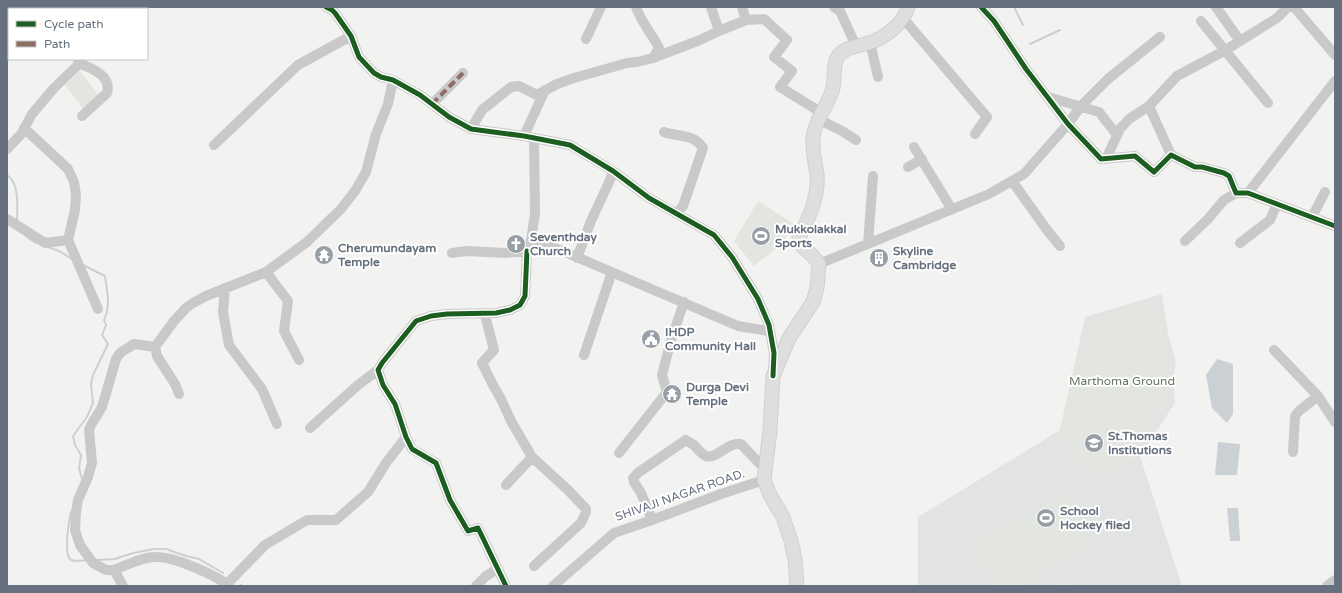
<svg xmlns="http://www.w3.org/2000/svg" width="1342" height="593" font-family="'Varela Round',sans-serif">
  <rect width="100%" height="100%" fill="#f2f3f1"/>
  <path fill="#e2e4e4" d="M1162 294 1168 333 1176 363 1173 380 1175 403 1140 456 1182 586H918V517L1060 430 1085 317Z"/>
  <path fill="#e2e5e0" d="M80 71 99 96 85 111 65 85Z
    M758 201 794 224 781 245 754 266 734 241Z
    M1155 300 1172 365 1167 395 1144 445 1128 463 1115 472 1093 473 1070 457 1062 442V421L1069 392 1092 318Z
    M1066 494 1088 551 1021 586H992L969 542Z
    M1070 578 1074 586H1053Z"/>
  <path fill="#cad0d3" d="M1217 359 1233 364V414L1227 423 1212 408 1206 375Z
    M1218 442 1240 444 1237 475H1215Z
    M1227 508H1238L1240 541H1230Z"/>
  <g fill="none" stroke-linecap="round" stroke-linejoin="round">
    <path stroke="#cad0d3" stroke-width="2" d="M1014 7 1023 25
      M1030 44 1060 30
      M7 175C20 183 17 208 17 222
      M28 238 36 243
      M48 247 59 251 72 259
      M82 479 79 468 81 455 75 445 73 436 87 417 93 403 91 384 93 375 108 344 102 335 106 325 104 320C111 306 107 291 105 276L83 265
      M71 512C69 520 63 555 71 560 75 562 83 560 87 560
      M96 560 115 559 133 553 154 549H166L186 556 199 559 223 573
      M241 585V586"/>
    <defs>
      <path id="major" d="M797 586 795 559 791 541 783 517 770 495 764 480 770 430 773 376 789 338 813 302 817 288 819 264 812 255 803 247 799 237C809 218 819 197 817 174 815 162 812 150 813 138 815 119 829 104 833 88 835 78 833 66 837 58 843 47 859 46 869 43 886 37 903 24 908 7"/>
    </defs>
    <use href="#major" stroke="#cfd0d1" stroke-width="15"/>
    <path stroke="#c9c9ca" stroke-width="10" d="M67 7 70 9
      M326 7 332 10 335 13 351 36 359 57 374 73 381 77 393 80 420 95 449 117 471 129 524 136 570 145 613 171 649 198 714 235 732 257 758 299 769 325 774 353 773 371
      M711 7 719 31 746 20 742 7
      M834 7 840 11 856 46
      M981 7 994 21 1026 69 1068 124 1101 159 1135 156 1154 172 1171 155 1195 167H1202L1224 173 1229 176 1236 193H1248L1335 226
      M1216 7 1240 41
      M1294 7 1335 55
      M92 9 93 7
      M903 18 987 117 975 134
      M746 20 764 19 787 40 774 57 792 71 780 87 822 113
      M1201 21 1268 103
      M586 39 601 7
      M870 42 878 77
      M653 58 700 40 719 31
      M78 63C92 68 112 76 107 93L82 116
      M1048 97 1099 112 1117 135
      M432 104 463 73
      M1149 106 1171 155
      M818 119 842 131 856 140
      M24 128 68 169 74 182 76 195 75 210 68 240 98 309
      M471 129 482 110 511 87 519 86 537 95 557 84 574 78 627 63 637 62 653 58 659 48C652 34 641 22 636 7
      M664 132C677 137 693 133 703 148L683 206 677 213
      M524 136 545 90
      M214 145 298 65 351 36
      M914 147 951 208
      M7 149 22 133 32 114 54 88 76 67 82 59
      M1106 159 1120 129 1129 119 1149 106 1177 76 1224 51 1277 18 1288 7
      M908 167 922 159
      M1012 181 1047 230 1060 246
      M1248 193 1335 81
      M1312 217 1325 192
      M7 219 45 243 68 240
      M531 240 535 214 534 138
      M1185 241 1208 219 1224 200 1236 193
      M1240 243 1270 220 1277 204
      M868 244 873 176
      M452 253 466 251 505 253 527 251 531 240 560 250 738 326 769 331
      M577 258 591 221 610 180 613 171
      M819 264 989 194 1024 174 1068 124 1081 106 1108 79 1160 37
      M266 272 288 301 284 331 299 360
      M225 288 223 312 229 345 262 389 277 424
      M485 315 494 350 482 363 493 385 501 399 511 421 532 457 568 490 586 509V512L581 523 534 566
      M1274 350 1318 396 1335 422
      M584 355 612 272
      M179 394 175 384 157 356 155 347 174 321 186 308 193 303 206 296 266 272 307 242 341 209 355 191 366 172 376 134 388 104 393 80
      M310 428 358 385 378 370
      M1293 452 1295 416 1299 411 1318 396
      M619 453 667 392 662 375 671 340 684 302
      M506 485 532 457
      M652 520 641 493 634 482 633 478 639 472 686 440C688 442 691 443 694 445 698 449 701 454 706 456 716 460 729 441 741 444L759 463 767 464
      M114 570H106L93 563 80 545 75 530 76 512 78 500 88 477 92 463 89 430 91 425 102 407 116 359 120 353 134 344 155 347
      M227 584 265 545 307 520H336L368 492 386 463 406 437
      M123 586 114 570C127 565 142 557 155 557 173 556 216 575 229 586
      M476 586 486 576 497 569
      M506 586 478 528 468 531 450 500 436 463 412 449 406 437 395 404 383 385 378 370 382 363 416 321 431 316 447 314 496 313 510 310 520 305 525 296 527 251
      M553 586 614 533 652 520 721 494 764 480
      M1327 586 1335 580"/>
    <use href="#major" stroke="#dedede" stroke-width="13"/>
    <path stroke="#8d6e63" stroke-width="4" stroke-dasharray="8 4" stroke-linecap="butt" d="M432 104 463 73"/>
    <defs>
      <path id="cycleway" d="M326 7 332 10 335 13 351 36 359 57 374 73 381 77 393 80 420 95 449 117 471 129 524 136 570 145 613 171 649 198 714 235 732 257 758 299 769 325 774 353 773 376
        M981 7 994 21 1026 69 1068 124 1101 159 1135 156 1154 172 1171 155 1195 167H1202L1224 173 1229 176 1236 193H1248L1335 226
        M506 586 478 528 468 531 450 500 436 463 412 449 406 437 395 404 383 385 378 370 382 363 416 321 431 316 447 314 496 313 510 310 520 305 525 296 527 251"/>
    </defs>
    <use href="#cycleway" stroke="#fff" stroke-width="8"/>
    <use href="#cycleway" stroke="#1b5e20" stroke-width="5"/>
  </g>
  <defs>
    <symbol id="stadium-disc" viewBox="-11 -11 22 22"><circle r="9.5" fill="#979ea6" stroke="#fff"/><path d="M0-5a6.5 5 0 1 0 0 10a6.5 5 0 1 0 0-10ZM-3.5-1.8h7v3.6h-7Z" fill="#fff"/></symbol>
    <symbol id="church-disc" viewBox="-11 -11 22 22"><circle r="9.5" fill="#979ea6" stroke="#fff"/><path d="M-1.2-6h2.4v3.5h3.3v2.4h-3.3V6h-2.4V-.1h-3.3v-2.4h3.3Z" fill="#fff"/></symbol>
    <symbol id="temple-disc" viewBox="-11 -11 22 22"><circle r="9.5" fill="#979ea6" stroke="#fff"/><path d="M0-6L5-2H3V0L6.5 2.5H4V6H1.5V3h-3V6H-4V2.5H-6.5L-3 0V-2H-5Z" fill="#fff"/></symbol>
    <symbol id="building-disc" viewBox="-11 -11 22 22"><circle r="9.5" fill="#979ea6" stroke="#fff"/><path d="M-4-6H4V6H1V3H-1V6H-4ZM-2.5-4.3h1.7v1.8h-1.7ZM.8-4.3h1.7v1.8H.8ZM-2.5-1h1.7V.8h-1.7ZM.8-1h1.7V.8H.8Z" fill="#fff"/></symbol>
    <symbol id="civic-disc" viewBox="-11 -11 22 22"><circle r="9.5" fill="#979ea6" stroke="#fff"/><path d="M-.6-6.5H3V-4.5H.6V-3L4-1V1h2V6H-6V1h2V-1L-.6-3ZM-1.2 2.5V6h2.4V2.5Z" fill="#fff"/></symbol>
    <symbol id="school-disc" viewBox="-11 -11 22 22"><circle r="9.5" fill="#979ea6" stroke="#fff"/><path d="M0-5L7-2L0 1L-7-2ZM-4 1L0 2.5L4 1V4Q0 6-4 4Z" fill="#fff"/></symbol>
  </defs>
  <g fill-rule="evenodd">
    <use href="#stadium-disc" x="750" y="225" width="22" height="22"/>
    <use href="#church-disc" x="505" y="233" width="22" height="22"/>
    <use href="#temple-disc" x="313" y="244" width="22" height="22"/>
    <use href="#building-disc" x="868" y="247" width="22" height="22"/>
    <use href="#civic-disc" x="640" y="328" width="22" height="22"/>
    <use href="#temple-disc" x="661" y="383" width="22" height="22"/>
    <use href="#school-disc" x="1083" y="432" width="22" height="22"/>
    <use href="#stadium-disc" x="1035" y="507" width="22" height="22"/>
  </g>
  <g text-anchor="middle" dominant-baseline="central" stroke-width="4" stroke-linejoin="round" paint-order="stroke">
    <g font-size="12" font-weight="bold" fill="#66707e" stroke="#fff" text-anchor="start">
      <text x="775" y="229">Mukkolakkal<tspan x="775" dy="14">Sports</tspan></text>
      <text x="530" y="237">Seventhday<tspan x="530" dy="14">Church</tspan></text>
      <text x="338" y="248">Cherumundayam<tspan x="338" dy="14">Temple</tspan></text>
      <text x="893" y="251">Skyline<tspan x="893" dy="14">Cambridge</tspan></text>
      <text x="665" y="332">IHDP<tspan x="665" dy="14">Community Hall</tspan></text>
      <text x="686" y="387">Durga Devi<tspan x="686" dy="14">Temple</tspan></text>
      <text x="1108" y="436">St.Thomas<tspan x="1108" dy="14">Institutions</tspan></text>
      <text x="1060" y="511">School<tspan x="1060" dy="14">Hockey filed</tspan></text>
    </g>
    <g font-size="12" fill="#657664" stroke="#fff">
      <text x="1122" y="381">Marthoma Ground</text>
    </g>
    <g font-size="12" fill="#66707e" stroke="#fff">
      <text transform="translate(680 495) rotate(-19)">SHIVAJI NAGAR ROAD.</text>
    </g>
  </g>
  <rect width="1342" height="593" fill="none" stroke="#66707e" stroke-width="16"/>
  <rect x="8" y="8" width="140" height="52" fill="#ffffff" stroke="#c2c6cb"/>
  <rect x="16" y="21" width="20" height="6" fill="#1b5e20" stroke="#c2c6cb"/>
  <text x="44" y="28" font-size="12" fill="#66707e">Cycle path</text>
  <rect x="16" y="41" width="20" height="6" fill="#8d6e63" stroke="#c2c6cb"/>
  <text x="44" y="48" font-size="12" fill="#66707e">Path</text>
</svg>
